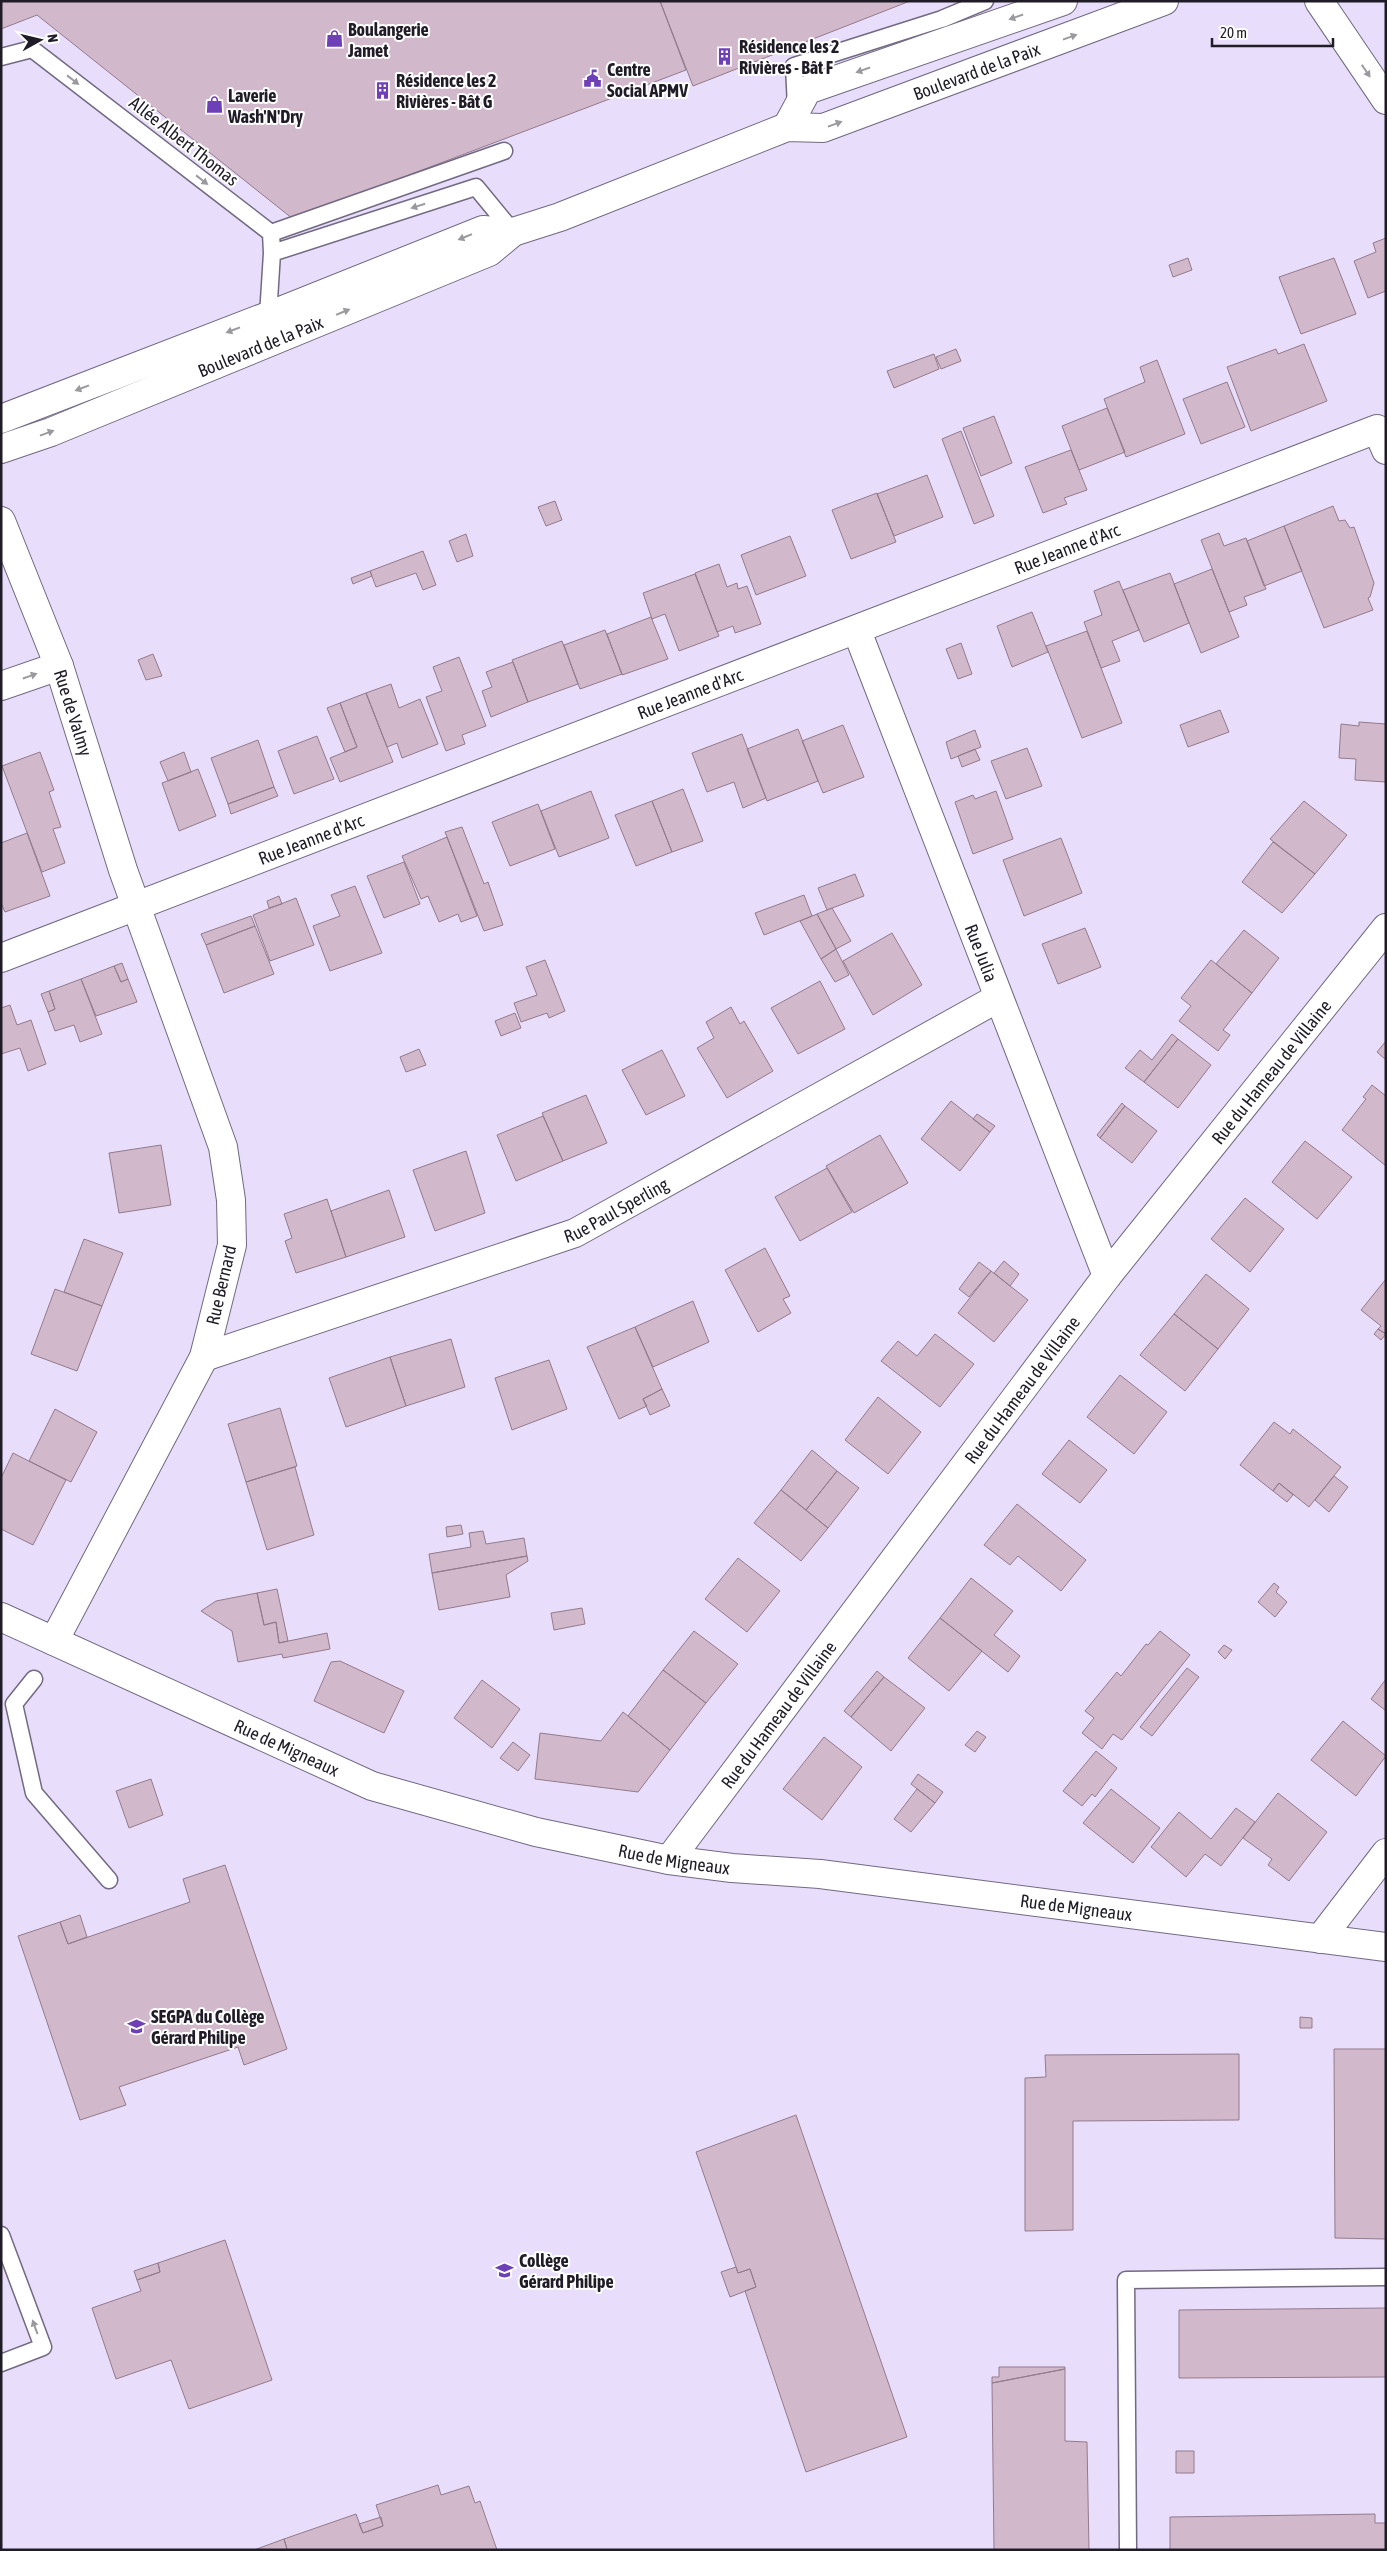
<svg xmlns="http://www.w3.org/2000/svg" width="1387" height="2551" font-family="'Asap Condensed',sans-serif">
  <rect width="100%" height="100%" fill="#e8defb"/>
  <path fill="#d2b8cb" stroke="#937a8c" d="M1 1H660L686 70 293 219 37 15 1 29Z
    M660 1H910L693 86Z
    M1386 238V291L1368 298 1354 261 1376 252 1373 243Z
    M1188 258 1192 270 1173 277 1169 265Z
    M1334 258 1356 314 1301 334 1279 277Z
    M1304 344 1327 401 1251 431 1227 367 1276 349 1278 354Z
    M956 349 961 361 941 369 936 357Z
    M934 354 939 369 894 388 887 371Z
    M1157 360 1185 434 1126 457 1104 399 1145 382 1140 367Z
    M1227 382 1245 427 1201 444 1183 399Z
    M1107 408 1125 452 1079 470 1062 426Z
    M994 416 1012 463 981 476 963 428Z
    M961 431 994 516 974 524 942 439Z
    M1071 450 1087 490 1064 498 1067 504 1043 513 1025 467Z
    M927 475 943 517 894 536 877 494Z
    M877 493 896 542 851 559 832 510Z
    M555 501 562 520 546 526 538 507Z
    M1333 506 1339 521 1345 520 1350 528 1354 527 1374 583 1370 597 1368 598 1373 610 1324 628 1284 526Z
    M1284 526 1302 571 1264 586 1247 541Z
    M1219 533 1224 546 1246 538 1266 589 1244 597 1247 605 1229 612 1201 540Z
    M466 534 473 556 457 562 449 541Z
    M790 536 806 576 756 595 741 555Z
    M423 551 436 585 423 590 416 573 376 587 370 571Z
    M719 564 727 587 737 583 738 589 747 586 761 624 735 633 733 626 717 632 695 573Z
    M1212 569 1239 637 1201 653 1174 584Z
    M370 571 372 576 353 584 351 578Z
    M1170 573 1189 623 1144 642 1123 590Z
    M695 574 719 636 679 651 665 614 652 619 643 593Z
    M1119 581 1139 630 1112 641 1120 661 1101 668 1084 622 1102 615 1094 591Z
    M1032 612 1048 652 1012 667 997 626Z
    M651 617 668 659 622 675 607 634Z
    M605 630 622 674 580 689 564 645Z
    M1087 631 1122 723 1082 738 1046 646Z
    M562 641 578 684 528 702 512 660Z
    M961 643 972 674 958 679 946 649Z
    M153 654 162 676 146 680 138 660Z
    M459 657 486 726 462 735 465 744 446 751 426 697 442 691 433 667Z
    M513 662 528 702 491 717 482 691 492 687 486 672Z
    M391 684 399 708 420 699 438 744 402 758 397 743 387 747 366 693Z
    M366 693 393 762 340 782 330 758 357 747 340 703Z
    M340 703 357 747 345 752 327 708Z
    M1220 710 1229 732 1188 747 1180 725Z
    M1359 722 1386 724V782L1355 780 1356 759 1339 758 1341 724 1359 726Z
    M843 725 864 777 823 793 802 741Z
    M798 729 818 781 767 801 747 749Z
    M975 730 981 747 951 759 946 742Z
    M742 734 766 798 743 808 734 782 707 792 692 753Z
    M317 736 334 779 294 794 278 751Z
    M258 740 274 787 228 804 211 758Z
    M1027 748 1042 786 1006 799 991 761Z
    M975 749 980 760 962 767 958 756Z
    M40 752 54 790 49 792 61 827 53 829 65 863 42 872 2 766Z
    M184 752 191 772 168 781 160 762Z
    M198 769 216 816 179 831 162 783Z
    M274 787 278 796 231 814 228 804Z
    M683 789 703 841 672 852 652 801Z
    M591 791 609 838 559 857 541 811Z
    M996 791 1013 839 973 854 955 802 973 795 975 799Z
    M652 801 672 852 636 866 615 815Z
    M1304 801 1347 835 1315 874 1270 839Z
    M538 804 555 849 510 866 492 822Z
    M462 827 484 884 488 882 503 925 484 931 445 832Z
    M27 833 50 896 5 912 1 903V843Z
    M447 837 477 916 461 922 458 914 439 922 428 896 421 899 402 856Z
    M1061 838 1082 893 1024 916 1003 860Z
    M1273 842 1315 874 1282 913 1242 882Z
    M404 862 420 904 384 918 367 876Z
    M855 874 864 896 827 910 818 888Z
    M355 886 382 953 330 971 313 926 340 916 331 895Z
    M804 895 812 916 764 935 755 913Z
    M279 896 282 904 269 908 267 901Z
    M296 898 314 945 270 961 253 915Z
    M832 908 851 941 836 949 817 914Z
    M817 914 836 949 821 959 800 921Z
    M251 916 255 926 206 945 201 934Z
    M255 926 274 974 224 993 206 945Z
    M1085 928 1101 967 1058 984 1042 944Z
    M1244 930 1279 958 1252 993 1216 964Z
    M892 933 922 985 873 1015 843 961Z
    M836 949 849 975 835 982 821 959Z
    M545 960 565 1011 549 1018 547 1013 521 1022 514 1003 537 995 526 967Z
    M1211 960 1252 993 1223 1030 1230 1035 1218 1051 1179 1021 1191 1006 1181 998Z
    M122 963 128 979 121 982 114 966Z
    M114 966 121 982 128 979 137 1002 96 1016 81 979Z
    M81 979 102 1034 80 1042 74 1025 55 1031 48 1012 55 1009 49 991Z
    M820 981 845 1029 798 1054 771 1008Z
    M49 991 55 1009 48 1012 41 994Z
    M10 1005 17 1025 31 1020 46 1064 28 1071 20 1048 1 1054V1008Z
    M731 1007 740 1024 744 1021 773 1071 727 1098 697 1048 714 1038 706 1022Z
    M515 1013 521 1028 501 1036 495 1021Z
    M1172 1034 1178 1039 1144 1082 1125 1068 1140 1050 1152 1060Z
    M1178 1039 1211 1065 1178 1108 1144 1082Z
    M1386 1041V1060L1377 1052Z
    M419 1049 426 1065 406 1072 400 1057Z
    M662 1050 685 1096 646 1115 622 1070Z
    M1372 1085 1386 1096V1166L1342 1130 1366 1099 1363 1097Z
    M586 1095 607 1143 563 1161 542 1113Z
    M951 1101 990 1132 960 1171 921 1139Z
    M1122 1103 1125 1106 1100 1138 1097 1135Z
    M1125 1106 1157 1131 1132 1163 1100 1138Z
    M977 1114 995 1126 990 1132 973 1119Z
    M543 1116 563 1161 516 1181 497 1135Z
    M880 1135 908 1183 854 1213 826 1166Z
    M1305 1141 1352 1177 1317 1219 1272 1182Z
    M161 1145 171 1205 119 1213 109 1153Z
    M466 1151 485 1213 435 1231 413 1170Z
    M827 1168 852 1212 800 1241 775 1197Z
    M389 1190 405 1237 346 1257 331 1211Z
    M1245 1198 1284 1229 1250 1272 1211 1239Z
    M327 1199 346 1257 296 1273 285 1241 292 1238 284 1214Z
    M84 1239 123 1253 102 1306 64 1292Z
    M765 1248 790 1296 783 1299 791 1313 758 1332 725 1270Z
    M1004 1261 1019 1274 1010 1286 994 1273Z
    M979 1262 991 1271 969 1297 959 1289Z
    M991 1271 1028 1300 994 1342 958 1313Z
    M1206 1274 1249 1309 1218 1349 1174 1314Z
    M1386 1279V1334L1378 1329 1381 1326 1361 1310Z
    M55 1289 102 1306 77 1371 31 1354Z
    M693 1301 709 1342 653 1367 635 1327Z
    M1174 1314 1218 1349 1185 1391 1140 1355Z
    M635 1327 662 1389 643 1399 647 1406 619 1419 587 1347Z
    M1378 1329 1386 1334 1381 1340 1374 1334Z
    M935 1334 974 1364 940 1407 881 1361 898 1341 917 1356Z
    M451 1339 465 1387 406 1406 390 1357Z
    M390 1357 406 1406 346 1427 329 1378Z
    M549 1360 567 1409 512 1430 495 1378Z
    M1120 1375 1167 1412 1134 1454 1087 1417Z
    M662 1389 670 1406 650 1415 643 1399Z
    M878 1397 921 1432 888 1474 845 1440Z
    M280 1408 297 1466 246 1482 228 1424Z
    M55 1409 97 1432 71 1482 29 1461Z
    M1274 1422 1290 1434 1293 1429 1341 1467 1309 1507 1279 1483 1273 1491 1240 1465Z
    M1069 1440 1107 1470 1080 1503 1042 1474Z
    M812 1450 837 1471 806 1510 781 1490Z
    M13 1453 66 1480 33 1545 1 1529V1478Z
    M295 1467 314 1535 267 1550 246 1482Z
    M837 1471 859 1488 828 1528 806 1510Z
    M1334 1476 1348 1487 1329 1512 1315 1500Z
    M1279 1483 1293 1495 1287 1502 1273 1491Z
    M781 1490 828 1528 801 1561 754 1523Z
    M1017 1504 1086 1560 1061 1591 1018 1556 1010 1565 984 1545Z
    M461 1525 463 1534 447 1537 446 1527Z
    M483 1531 486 1544 524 1538 527 1556 432 1573 429 1554 471 1547 469 1533Z
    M527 1556 528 1561 506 1575 510 1597 439 1610 432 1573Z
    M738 1558 780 1591 747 1632 705 1599Z
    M971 1578 1013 1611 994 1635 1020 1656 1008 1672 940 1618Z
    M1274 1583 1279 1587 1276 1592 1287 1602 1275 1617 1258 1602Z
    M277 1589 288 1641 279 1643 276 1622 264 1625 257 1593Z
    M257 1593 264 1625 276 1622 279 1643 327 1633 330 1649 283 1658 282 1654 238 1662 232 1631 201 1611 216 1601Z
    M582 1608 585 1624 554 1630 551 1613Z
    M940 1618 982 1651 949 1691 908 1658Z
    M694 1631 738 1664 706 1703 663 1670Z
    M1160 1631 1190 1655 1122 1740 1113 1734 1102 1749 1082 1733 1094 1718 1085 1711 1117 1672 1121 1676 1146 1644 1148 1645Z
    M1224 1645 1232 1650 1225 1659 1218 1652Z
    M340 1661 404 1691 384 1733 314 1701 331 1662Z
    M1187 1668 1199 1677 1152 1736 1140 1727Z
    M663 1670 706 1703 670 1750 628 1716Z
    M877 1671 884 1677 851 1717 844 1711Z
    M884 1677 925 1708 891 1751 851 1717Z
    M1386 1679V1711L1371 1699Z
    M482 1680 520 1709 492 1748 454 1718Z
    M623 1712 670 1750 638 1792 535 1779 540 1733 601 1741Z
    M1343 1721 1386 1756 1356 1796 1311 1760Z
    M977 1731 986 1737 975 1752 965 1745Z
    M824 1737 862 1767 822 1820 783 1789Z
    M513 1742 530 1755 518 1771 500 1758Z
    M1096 1751 1117 1768 1095 1797 1092 1794 1082 1806 1063 1791Z
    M918 1774 943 1792 935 1803 911 1784Z
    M151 1779 163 1815 129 1828 116 1791Z
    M917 1789 935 1803 911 1832 894 1819Z
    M1111 1789 1160 1828 1133 1863 1083 1823Z
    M1278 1793 1327 1832 1289 1881 1268 1865 1272 1859 1243 1838Z
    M1236 1808 1255 1822 1221 1866 1205 1854 1186 1877 1151 1847 1179 1812 1211 1839Z
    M225 1865 287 2049 244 2065 238 2047 119 2087 126 2105 80 2120 18 1936 60 1922 68 1944 190 1902 183 1879Z
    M80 1915 87 1937 68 1944 60 1922Z
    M1300 2017 1312 2018V2028H1300Z
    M1334 2049H1386V2239L1335 2238Z
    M1239 2054V2120L1073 2121V2230L1025 2231V2078L1046 2077 1045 2055Z
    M796 2115 907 2437 806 2472 745 2291 756 2287 750 2269 738 2273 696 2152Z
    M225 2240 272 2380 189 2409 171 2360 116 2379 92 2308 141 2291 137 2280 160 2272 158 2263Z
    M158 2263 160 2272 137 2280 134 2271Z
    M736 2267 738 2273 750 2269 756 2287 730 2297 721 2272Z
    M1386 2308V2377L1179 2378V2310Z
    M999 2367H1065V2369L992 2383V2377H999Z
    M1065 2369V2441L1087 2442 1089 2550H994L992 2383Z
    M1176 2451H1194V2473H1176Z
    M438 2485 441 2495 469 2486 475 2503 480 2501 497 2550H284L287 2549 284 2539 356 2514 363 2533 383 2526 376 2505Z
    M1375 2514V2523H1386V2550H1170V2517Z
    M381 2517 383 2526 363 2533 359 2524Z
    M284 2539 287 2549 284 2550H254Z"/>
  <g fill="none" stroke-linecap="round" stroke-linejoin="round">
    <defs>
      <path id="lane" d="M1 57 32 49 271 233 272 253 268 316
        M796 107 794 66 942 19 985 1
        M271 233 504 151
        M272 253 476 187 513 232
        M34 1679 14 1704 34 1793 109 1880
        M1 2235 43 2347 1 2363
        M1128 2550 1126 2280 1386 2277"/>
      <g id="street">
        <path d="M1319 1 1386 100"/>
        <path d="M787 127 807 90 1063 1"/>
        <path id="s1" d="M1 419 268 316 483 230 513 232 560 217 787 127 823 128 1164 1"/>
        <path id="s2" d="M1 449 51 432 489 252 513 232"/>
        <path id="s3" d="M1 521 59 666 123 870 223 1147 231 1200 232 1245 204 1357 54 1641"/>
        <path id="s4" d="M857 631 1107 1276"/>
        <path d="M1 686 59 666"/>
        <path id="s5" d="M1 958 1377 429 1386 450"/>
        <path id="s6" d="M204 1357 575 1233 998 998"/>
        <path id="s7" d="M1 1617 372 1786 536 1832 669 1860 732 1868 820 1874 1386 1947"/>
        <path id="s8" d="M669 1860 1107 1276 1386 928"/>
        <path d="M1320 1939 1386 1853"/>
      </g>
    </defs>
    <use href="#lane" stroke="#726982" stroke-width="19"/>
    <use href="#street" stroke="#726982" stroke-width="30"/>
    <use href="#lane" stroke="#fff" stroke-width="16"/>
    <use href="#street" stroke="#fff" stroke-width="28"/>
  </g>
  <defs><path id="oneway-solid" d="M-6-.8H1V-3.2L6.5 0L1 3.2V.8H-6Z" transform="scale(1.25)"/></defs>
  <g fill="#9b999e">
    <use href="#oneway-solid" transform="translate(1016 17) rotate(161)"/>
    <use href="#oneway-solid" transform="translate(1070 37) rotate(-20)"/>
    <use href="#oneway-solid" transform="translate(863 70) rotate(161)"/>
    <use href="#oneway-solid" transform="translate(1366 71) rotate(56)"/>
    <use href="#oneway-solid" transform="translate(73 80) rotate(38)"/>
    <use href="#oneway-solid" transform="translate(835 124) rotate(-20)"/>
    <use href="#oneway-solid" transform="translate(202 180) rotate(38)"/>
    <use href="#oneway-solid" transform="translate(418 206) rotate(162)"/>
    <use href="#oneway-solid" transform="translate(465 237) rotate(158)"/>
    <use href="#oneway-solid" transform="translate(343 312) rotate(-22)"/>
    <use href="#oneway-solid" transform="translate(233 330) rotate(159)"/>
    <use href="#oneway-solid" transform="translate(82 388) rotate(159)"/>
    <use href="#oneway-solid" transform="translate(47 433) rotate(-20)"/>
    <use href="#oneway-solid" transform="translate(30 676) rotate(-19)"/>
    <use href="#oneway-solid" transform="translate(35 2327) rotate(-110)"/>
  </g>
  <defs>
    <symbol id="shop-bare" viewBox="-9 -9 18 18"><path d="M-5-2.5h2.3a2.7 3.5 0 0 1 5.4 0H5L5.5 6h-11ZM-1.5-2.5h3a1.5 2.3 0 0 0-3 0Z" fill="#6d40b8" stroke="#fff" stroke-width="2.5" paint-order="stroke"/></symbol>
    <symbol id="building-bare" viewBox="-9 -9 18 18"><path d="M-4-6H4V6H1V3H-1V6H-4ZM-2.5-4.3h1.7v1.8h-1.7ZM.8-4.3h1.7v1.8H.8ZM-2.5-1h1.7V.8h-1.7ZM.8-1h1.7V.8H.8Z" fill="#6d40b8" stroke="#fff" stroke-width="2.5" paint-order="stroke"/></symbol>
    <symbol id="civic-bare" viewBox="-9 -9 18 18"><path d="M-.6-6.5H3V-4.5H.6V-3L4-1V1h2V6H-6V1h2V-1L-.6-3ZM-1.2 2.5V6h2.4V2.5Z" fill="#6d40b8" stroke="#fff" stroke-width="2.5" paint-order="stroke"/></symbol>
    <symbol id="school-bare" viewBox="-9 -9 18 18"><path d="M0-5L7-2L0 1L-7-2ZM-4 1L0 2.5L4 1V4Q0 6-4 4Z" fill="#6d40b8" stroke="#fff" stroke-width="2.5" paint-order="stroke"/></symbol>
  </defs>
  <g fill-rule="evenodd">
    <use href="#shop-bare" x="322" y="26" width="25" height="25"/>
    <use href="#building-bare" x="712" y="44" width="25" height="25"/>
    <use href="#civic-bare" x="580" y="66" width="25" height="25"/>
    <use href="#building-bare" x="370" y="78" width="25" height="25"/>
    <use href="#shop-bare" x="202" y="92" width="25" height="25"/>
    <use href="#school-bare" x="124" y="2014" width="25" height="25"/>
    <use href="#school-bare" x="492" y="2258" width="25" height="25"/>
  </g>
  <g text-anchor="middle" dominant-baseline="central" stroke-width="4" stroke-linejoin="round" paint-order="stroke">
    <g font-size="18" font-weight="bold" fill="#201c27" stroke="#fff" text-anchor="start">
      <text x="348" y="29">Boulangerie<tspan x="348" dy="21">Jamet</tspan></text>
      <text x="739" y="46">Résidence les 2<tspan x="739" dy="21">Rivières - Bât F</tspan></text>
      <text x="607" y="69">Centre<tspan x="607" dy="21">Social APMV</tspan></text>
      <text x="396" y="80">Résidence les 2<tspan x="396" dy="21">Rivières - Bât G</tspan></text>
      <text x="228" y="95">Laverie<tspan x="228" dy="21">Wash'N'Dry</tspan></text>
      <text x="151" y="2016">SEGPA du Collège<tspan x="151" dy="21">Gérard Philipe</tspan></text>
      <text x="519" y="2260">Collège<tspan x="519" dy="21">Gérard Philipe</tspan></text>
    </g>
    <g font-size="18" fill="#201c27" stroke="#fff">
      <text stroke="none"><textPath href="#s1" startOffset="1041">Boulevard de la Paix</textPath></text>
      <text transform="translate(184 141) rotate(38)">Allée Albert Thomas</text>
      <text stroke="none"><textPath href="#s2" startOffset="279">Boulevard de la Paix</textPath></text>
      <text stroke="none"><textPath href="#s5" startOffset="1142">Rue Jeanne d'Arc</textPath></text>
      <text stroke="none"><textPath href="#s5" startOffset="738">Rue Jeanne d'Arc</textPath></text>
      <text stroke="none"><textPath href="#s3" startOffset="205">Rue de Valmy</textPath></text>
      <text stroke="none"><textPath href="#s5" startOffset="332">Rue Jeanne d'Arc</textPath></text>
      <text stroke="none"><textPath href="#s4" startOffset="345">Rue Julia</textPath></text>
      <text stroke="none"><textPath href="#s8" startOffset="992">Rue du Hameau de Villaine</textPath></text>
      <text stroke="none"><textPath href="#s6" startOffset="438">Rue Paul Sperling</textPath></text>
      <text transform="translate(221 1285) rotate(-77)">Rue Bernard</text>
      <text stroke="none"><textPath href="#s8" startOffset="588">Rue du Hameau de Villaine</textPath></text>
      <text stroke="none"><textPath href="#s8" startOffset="182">Rue du Hameau de Villaine</textPath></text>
      <text stroke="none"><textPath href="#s7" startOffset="314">Rue de Migneaux</textPath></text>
      <text stroke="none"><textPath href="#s7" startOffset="719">Rue de Migneaux</textPath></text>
      <text stroke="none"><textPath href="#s7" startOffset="1124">Rue de Migneaux</textPath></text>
    </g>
  </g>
  <rect width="1387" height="2551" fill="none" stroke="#201c27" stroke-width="5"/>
  <g transform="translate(40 40) rotate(82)" stroke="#ffffff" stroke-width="4" paint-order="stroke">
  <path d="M0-4L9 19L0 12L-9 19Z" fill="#201c27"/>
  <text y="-8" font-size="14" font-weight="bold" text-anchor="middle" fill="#201c27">N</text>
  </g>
  <path d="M1212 38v8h121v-8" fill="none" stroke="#201c27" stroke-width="2.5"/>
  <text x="1220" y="38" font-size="15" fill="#201c27" stroke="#ffffff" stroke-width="4" paint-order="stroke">20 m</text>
</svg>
